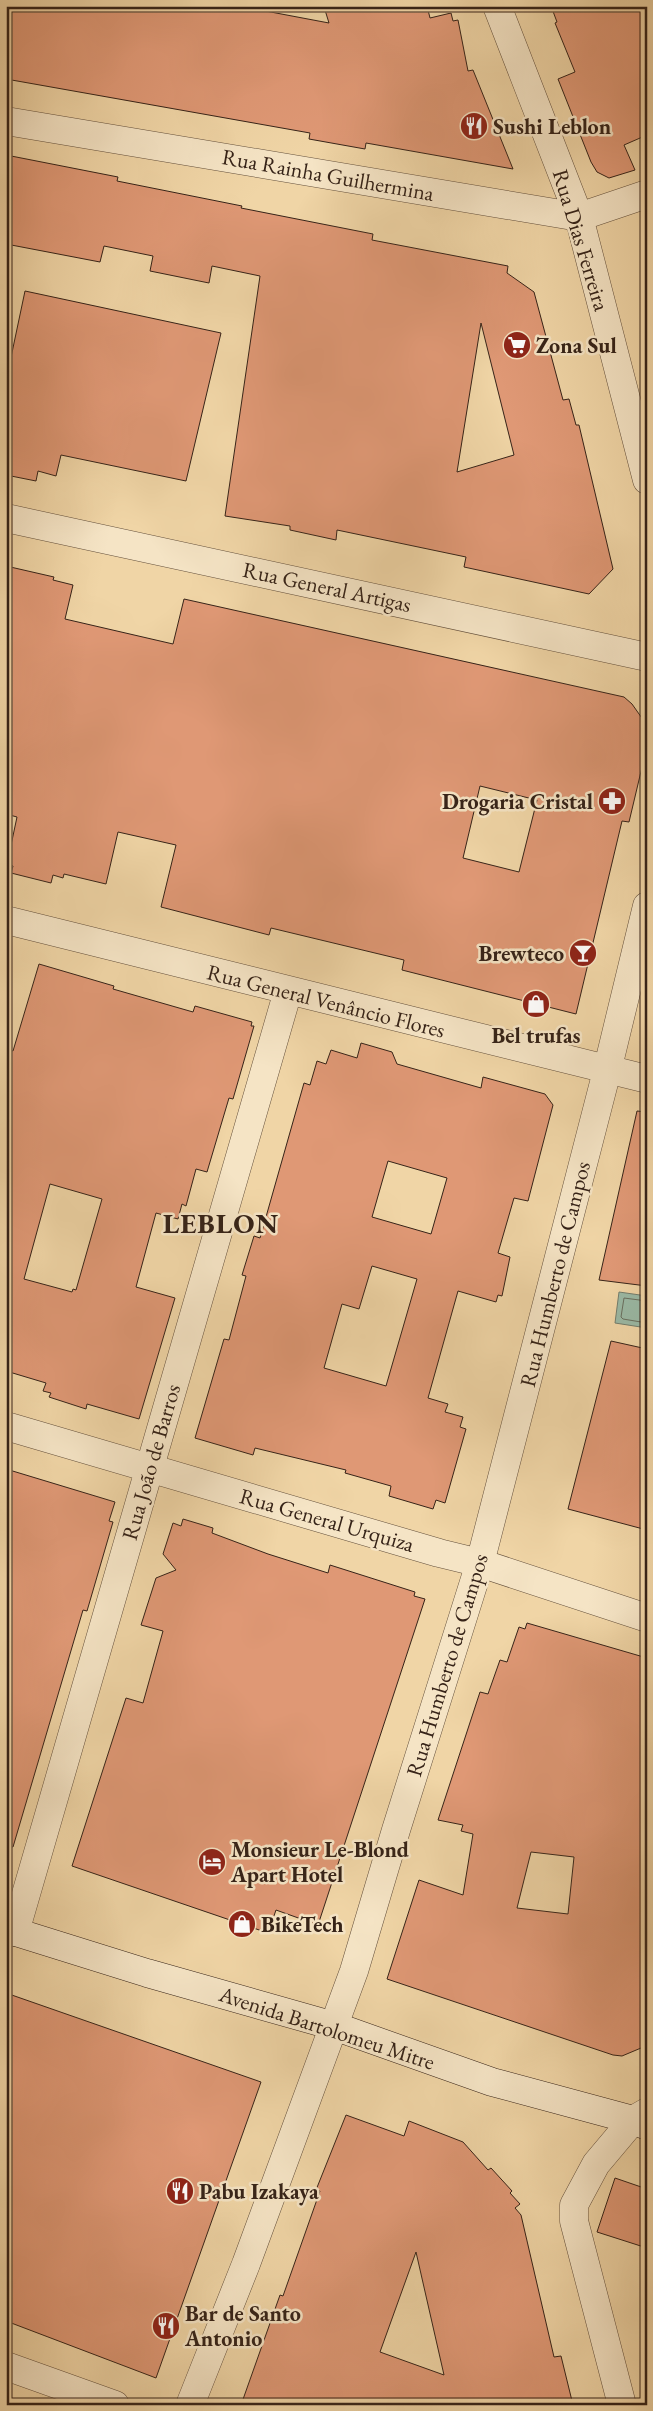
<svg xmlns="http://www.w3.org/2000/svg" width="653" height="2411" font-family="'EB Garamond',serif">
  <rect width="100%" height="100%" fill="#f0d5a6"/>
  <filter id="stains"><feTurbulence type="fractalNoise" baseFrequency=".004" numOctaves="4"/><feColorMatrix values="0 0 0 0 .2 0 0 0 0 .09 0 0 0 0 .02 0 0 0 .5 -.17"/></filter>
  <radialGradient id="worn" r=".72"><stop offset=".6" stop-color="#630" stop-opacity="0"/><stop offset="1" stop-color="#630" stop-opacity=".3"/></radialGradient>
  <path fill="#9ab9a5" stroke="#727d6d" d="M619 1292 647 1296V1328L615 1323Z"/>
  <g fill="none" stroke-linecap="round" stroke-linejoin="round">
    <path stroke="#686e5e" stroke-width="1" d="M647 1301 624 1298 621 1317 623 1319 647 1323"/>
  </g>
  <path fill="#df9875" stroke="#362318" fill-rule="evenodd" d="M6 6H239L329 23 325 10 338 6H427L430 18 451 13 453 21 458 20 468 71 473 70 513 169 366 143 365 149 309 139 310 133 6 79Z
    M551 6H647V135L624 145 635 170 609 178 597 172 591 162 558 79 575 72 555 23 557 22Z
    M6 155 118 177 117 181 242 206 241 208 373 234 372 240 508 266 507 273 534 292 563 400 569 399 576 425H579L613 569 589 594 464 567 466 557 337 530 336 540 290 530V526L225 516 260 276 212 266 209 283 150 271 153 256 104 246 100 262 6 244ZM481 323 514 455 457 472Z
    M25 291 221 333 186 481 61 455 56 476 38 471 36 481 6 475V381Z
    M6 566 54 577 53 580 73 585 65 619 173 644 184 599 624 697 632 704 644 721 647 728V764L643 763 629 822 622 821 576 1014 402 970 404 960 271 928 269 935 161 907 176 845 118 832 106 884 64 874 63 878 53 875 51 883 11 873 13 866 7 864 17 817 6 814ZM480 786 537 800 519 872 463 858Z
    M39 964 114 986 113 989 193 1012 195 1006 252 1022 251 1026H254L233 1099 229 1098 207 1172 196 1169 186 1206 182 1204 178 1219 156 1213 136 1287 175 1298 139 1419 87 1404 86 1409 49 1397 51 1393 43 1391 46 1383 6 1371V1049L13 1051ZM50 1184 102 1199 76 1290 73 1289 72 1292 24 1279Z
    M361 1043 392 1052 397 1064 481 1088 483 1077 545 1094 553 1105 528 1201 514 1198 498 1253 510 1257 502 1296 498 1295 496 1302 458 1291 428 1398 448 1404 445 1412 463 1417 460 1427 466 1429 445 1503 436 1500 433 1509 389 1496 391 1486 345 1473 346 1470 255 1448 253 1455 195 1438 224 1339 229 1340 246 1276 242 1275 254 1236 260 1238 304 1083 310 1085 317 1061 326 1064 331 1050 357 1058ZM388 1161 447 1178 431 1234 372 1217ZM372 1266 417 1279 386 1386 324 1368 342 1304 359 1309Z
    M637 1111 647 1112V1286L599 1280Z
    M611 1341 647 1349V1530L568 1509Z
    M6 1469 115 1502 109 1521 113 1522 87 1611 83 1610 13 1847 6 1846Z
    M183 1519 213 1528 212 1533 268 1554 328 1573 330 1565 415 1592 414 1596 425 1599 318 1925 276 1910 268 1933 72 1866 126 1698 143 1703 163 1631 141 1625 156 1578 176 1570 163 1554 173 1523 181 1526Z
    M527 1623 647 1658V2043L641 2048 622 2056 613 2055 387 1979 419 1880 463 1895 473 1834 461 1831 463 1825 438 1820 480 1692 488 1694 500 1660 507 1662 519 1627 525 1629ZM531 1852 574 1857 568 1914 517 1908Z
    M6 1993 261 2082 156 2378 6 2321Z
    M346 2115 404 2136 409 2121 463 2142 488 2170 491 2168 512 2191 510 2193 520 2204 515 2208 521 2215 554 2357 561 2356 573 2405H241L280 2295 283 2296 320 2191 316 2190ZM416 2252 426 2296 444 2375 380 2352Z
    M615 2178 647 2189V2248L597 2232Z"/>
  <g fill="none" stroke-linecap="round" stroke-linejoin="round">
    <defs>
      <path id="minor" d="M497 6 579 217 647 480
        M6 121 579 217 647 194
        M6 518 647 657
        M6 1426 439 1553 480 1563 647 1618
        M15 1932 288 991
        M6 2366 115 2405
        M190 2405 246 2264 354 1971 396 1830 480 1563 607 1071 647 906
        M622 2405 574 2221V2205L596 2164 633 2120 647 2112"/>
      <path id="tertiary" d="M6 920 647 1079"/>
      <path id="secondary" d="M6 1929 147 1973 334 2026 492 2082 633 2120 647 2126"/>
    </defs>
    <use href="#minor" stroke="#64503c" stroke-width="29"/>
    <use href="#tertiary" stroke="#64503c" stroke-width="29"/>
    <use href="#secondary" stroke="#362318" stroke-width="29"/>
    <use href="#minor" stroke="#f5e4c5" stroke-width="28"/>
    <use href="#tertiary" stroke="#f5e4c5" stroke-width="28"/>
    <use href="#secondary" stroke="#f5e4c5" stroke-width="28"/>
  </g>
  <defs>
    <symbol id="restaurant-disc" viewBox="-11 -11 22 22"><circle r="9.5" fill="#8f2418" stroke="#f5e4c5"/><path d="M-5-6h1v4h1v-4h1v4h1v-4h1v5L-1.5 .5V6h-2V.5L-5-1ZM5-6V6H3V1.5H1.5Q1.5-4 5-6Z" fill="#fff"/></symbol>
    <symbol id="supermarket-disc" viewBox="-11 -11 22 22"><circle r="9.5" fill="#8f2418" stroke="#f5e4c5"/><path d="M-6-5.5h2.5l.6 2H6L4.5 2H-2.5L-4.4-4H-6ZM-1.5 3.2a1.3 1.3 0 1 0 .1 0ZM3 3.2a1.3 1.3 0 1 0 .1 0Z" fill="#fff"/></symbol>
    <symbol id="pharmacy-disc" viewBox="-11 -11 22 22"><circle r="9.5" fill="#8f2418" stroke="#f5e4c5"/><path d="M-2-6h4v4h4v4h-4v4h-4v-4h-4v-4h4Z" fill="#fff"/></symbol>
    <symbol id="bar-disc" viewBox="-11 -11 22 22"><circle r="9.5" fill="#8f2418" stroke="#f5e4c5"/><path d="M-6-5H6L.8 .8V4.5H3.5V6h-7V4.5H-.8V.8Z" fill="#fff"/></symbol>
    <symbol id="shop-disc" viewBox="-11 -11 22 22"><circle r="9.5" fill="#8f2418" stroke="#f5e4c5"/><path d="M-5-2.5h2.3a2.7 3.5 0 0 1 5.4 0H5L5.5 6h-11ZM-1.5-2.5h3a1.5 2.3 0 0 0-3 0Z" fill="#fff"/></symbol>
    <symbol id="hotel-disc" viewBox="-11 -11 22 22"><circle r="9.5" fill="#8f2418" stroke="#f5e4c5"/><path d="M-6-4.5h1.5V1H6V5H4.5V3h-9V5H-6ZM-4 0a1.8 1.8 0 1 1 3.6 0ZM.5 0V-2.5h3Q6-2.5 6 0Z" fill="#fff"/></symbol>
  </defs>
  <g fill-rule="evenodd">
    <use href="#restaurant-disc" x="458" y="110" width="32" height="32"/>
    <use href="#supermarket-disc" x="501" y="329" width="32" height="32"/>
    <use href="#pharmacy-disc" x="596" y="785" width="32" height="32"/>
    <use href="#bar-disc" x="567" y="937" width="32" height="32"/>
    <use href="#shop-disc" x="520" y="988" width="32" height="32"/>
    <use href="#hotel-disc" x="196" y="1846" width="32" height="32"/>
    <use href="#shop-disc" x="226" y="1908" width="32" height="32"/>
    <use href="#restaurant-disc" x="164" y="2175" width="32" height="32"/>
    <use href="#restaurant-disc" x="150" y="2310" width="32" height="32"/>
  </g>
  <g text-anchor="middle" dominant-baseline="central" stroke-width="5" stroke-linejoin="round" paint-order="stroke">
    <g font-size="22" font-weight="bold" fill="#362318" stroke="#f5e4c5" text-anchor="start">
      <text x="493" y="126">Sushi Leblon</text>
      <text x="536" y="345">Zona Sul</text>
      <text x="593" y="801" text-anchor="end">Drogaria Cristal</text>
      <text x="564" y="953" text-anchor="end">Brewteco</text>
      <text x="536" y="1035" text-anchor="middle">Bel trufas</text>
      <text x="231" y="1849">Monsieur Le-Blond<tspan x="231" dy="25">Apart Hotel</tspan></text>
      <text x="261" y="1924">BikeTech</text>
      <text x="199" y="2191">Pabu Izakaya</text>
      <text x="185" y="2313">Bar de Santo<tspan x="185" dy="25">Antonio</tspan></text>
    </g>
    <g font-size="22" fill="#362318" stroke="#f5e4c5">
      <text transform="translate(328 175) rotate(10)">Rua Rainha Guilhermina</text>
      <text transform="translate(581 240) rotate(73)">Rua Dias Ferreira</text>
      <text transform="translate(327 587) rotate(12)">Rua General Artigas</text>
      <text transform="translate(326 1001) rotate(14)">Rua General Venâncio Flores</text>
      <text transform="translate(555 1274) rotate(-76)">Rua Humberto de Campos</text>
      <text transform="translate(151 1462) rotate(-74)">Rua João de Barros</text>
      <text transform="translate(327 1520) rotate(16)">Rua General Urquiza</text>
      <text transform="translate(447 1665) rotate(-73)">Rua Humberto de Campos</text>
      <text transform="translate(327 2028) rotate(18)">Avenida Bartolomeu Mitre</text>
    </g>
    <g font-size="28" font-weight="bold" letter-spacing="1" fill="#362318" stroke="#f5e4c5">
      <text x="221" y="1223">LEBLON</text>
    </g>
  </g>
  <rect width="653" height="2411" fill="none" stroke="#f0d5a6" stroke-width="25"/>
  <rect x="8" y="8" width="638" height="2396" fill="none" stroke="#362318" stroke-width="2.5"/>
  <rect x="12" y="12" width="628" height="2386" fill="none" stroke="#362318"/>
  <rect width="100%" height="100%" filter="url(#stains)"/>
  <rect width="100%" height="100%" fill="url(#worn)"/>
</svg>
